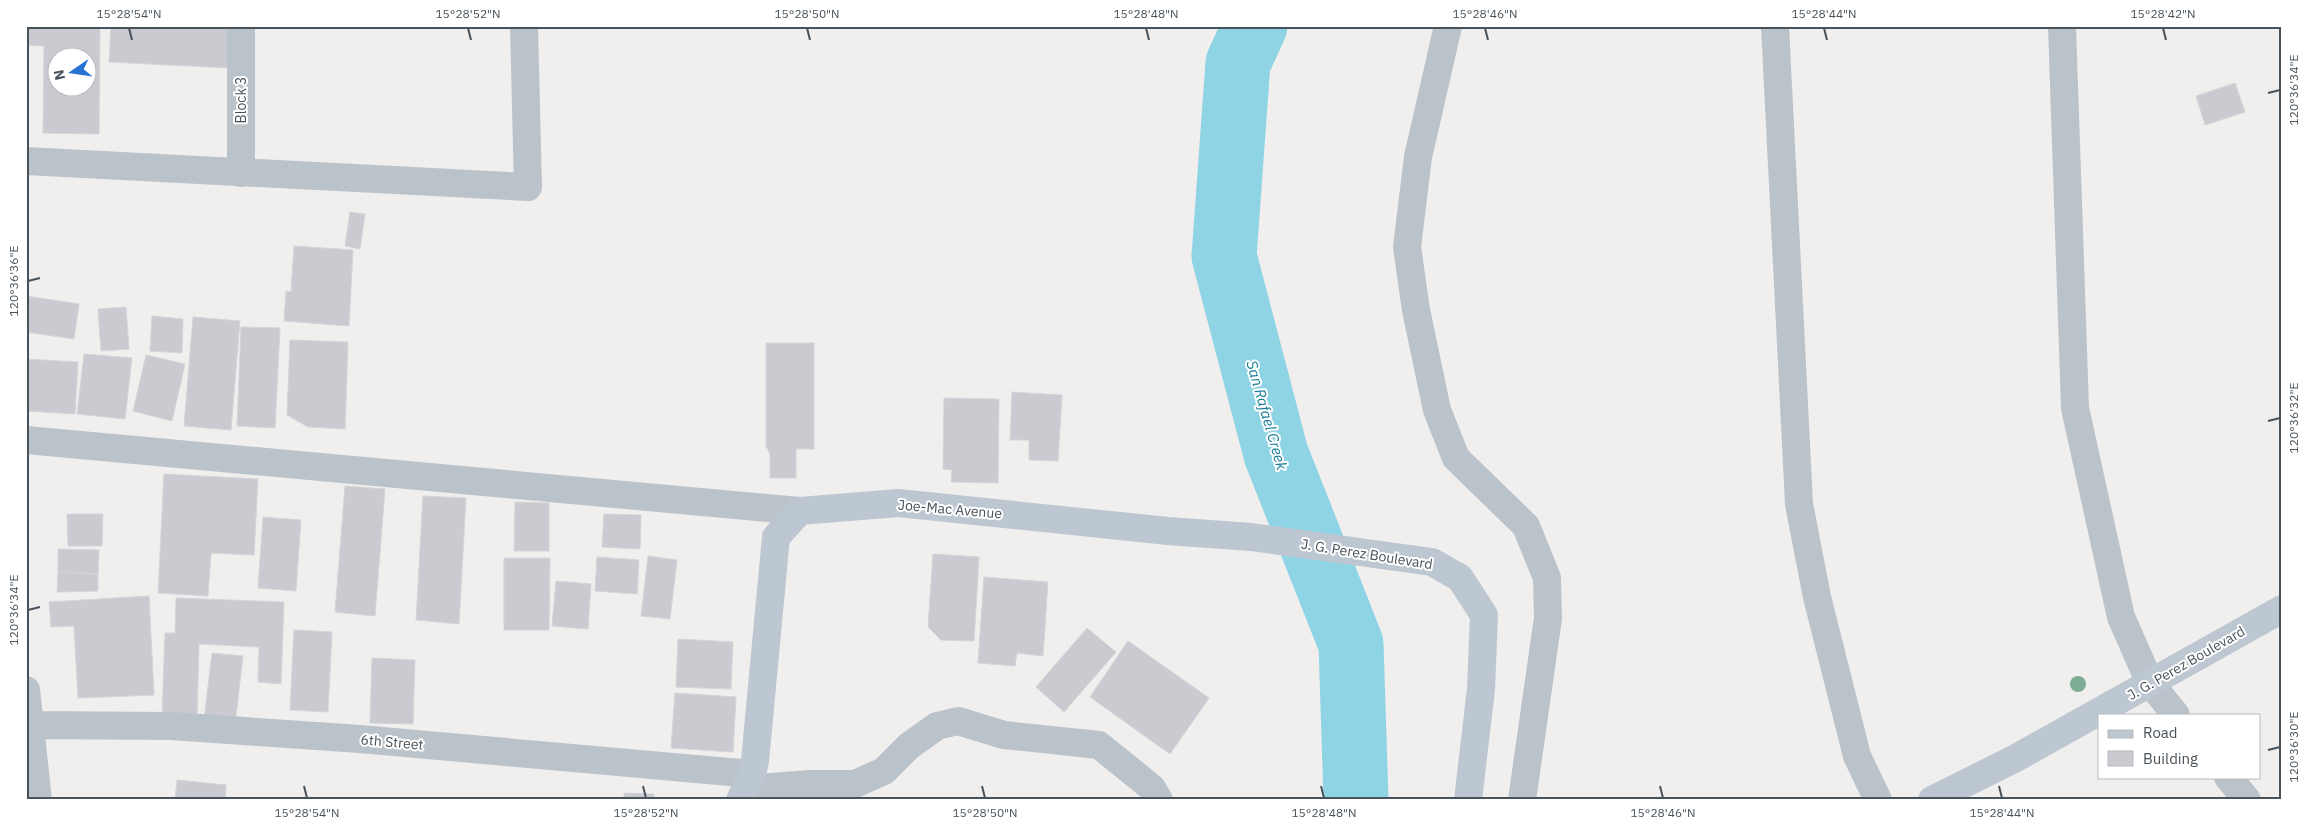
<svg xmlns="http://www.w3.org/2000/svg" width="2308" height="826" font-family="'IBM Plex Sans',sans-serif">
  <rect width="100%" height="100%" fill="#f1eeee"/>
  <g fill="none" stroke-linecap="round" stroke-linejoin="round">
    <path stroke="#8fd4e5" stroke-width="65" d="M1255 26 1238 63 1224 256 1276 454 1351 644 1356 800"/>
  </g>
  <path fill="#c9cbd1" stroke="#d3d5d9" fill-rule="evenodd" d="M26 26H100L99 134 43 133 44 46 26 45ZM58 58H88V88H58Z
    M111 26H231L229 68 109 62Z
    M2235 83 2245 112 2205 125 2196 96Z
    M350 212 365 214 360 249 345 246Z
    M294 246 353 250 349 326 284 321 286 291 291 292Z
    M26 296 79 304 74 339 26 332Z
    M126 307 129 349 101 351 98 309Z
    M152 316 183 319 182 353 150 351Z
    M193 317 240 321 231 430 184 426Z
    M241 327 280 328 275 428 237 426Z
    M290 340 348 342 345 429 308 427 287 415Z
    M766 343H814V449H796V478H770V454L766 446Z
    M84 354 132 358 125 419 77 414Z
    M146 355 185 364 172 421 133 411Z
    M26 359 78 362 75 414 26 411Z
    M1012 392 1062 395 1058 461 1029 460V440H1010Z
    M944 398 999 399 998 483 951 482 952 470 943 469Z
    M164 474 258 479 254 555 211 553 208 596 158 593Z
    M345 486 385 489 375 616 335 612Z
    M423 496 466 498 459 624 416 620Z
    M515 502 549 503V551H514Z
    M67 514H103L102 546H68Z
    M604 514 641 515 640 549 602 547Z
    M263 517 301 520 296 591 258 588Z
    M58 549 99 550 98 574 58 572Z
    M933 554 979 557 974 641 941 640 928 627Z
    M648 556 677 560 670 619 641 616Z
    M597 557 639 560 637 594 595 591Z
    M504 558H550L549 630H504Z
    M58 572 98 574V591L57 592Z
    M984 577 1048 582 1043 656 1017 653 1015 666 978 663Z
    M556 581 591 584 588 629 552 626Z
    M149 596 154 695 78 698 74 626 51 627 49 602Z
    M176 598 284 602 281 684 258 682 259 647 199 644 197 717 162 715 165 633H175Z
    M1087 628 1116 652 1064 712 1036 687Z
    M294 630 332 632 328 712 290 710Z
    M678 639 733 642 731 689 676 687Z
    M1128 641 1209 698 1170 754 1090 697Z
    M212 653 243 656 235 724 204 720Z
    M372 658 415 660 413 724 370 723Z
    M675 693 736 697 733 752 671 748Z
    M177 780 226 785 225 800H175Z
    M624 793 654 794V800H624Z"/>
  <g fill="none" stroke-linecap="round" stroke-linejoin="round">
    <path stroke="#bbc3ca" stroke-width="28" d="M241 26V173
      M1448 26 1418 157 1407 247 1416 310 1437 410 1456 458 1526 526 1547 578 1548 618 1522 800
      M1775 26 1799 504 1817 597 1857 756 1878 800
      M2062 26 2075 408 2121 617 2150 683 2176 715
      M26 161 528 187 524 26
      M26 440 800 511
      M26 690 38 800
      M31 725 171 726 360 739 752 774
      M2228 777 2247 800
      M745 789 809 784H855L884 771 909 746 937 726 958 721 1004 735 1099 745 1152 788 1159 800"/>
    <path stroke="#bdc7d1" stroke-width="28" d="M740 800 752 774 755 761 776 537 800 511 898 503 1168 531 1251 537 1432 562 1460 578 1484 615 1481 689 1468 800
      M1932 800 2016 758 2282 609"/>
  </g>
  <circle fill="#7cad94" cx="2078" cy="684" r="8"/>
  <path fill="none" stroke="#48525a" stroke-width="2" d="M129 28 132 40M468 28 471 40M807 28 810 40M1146 28 1149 40M1485 28 1488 40M1824 28 1827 40M2163 28 2166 40M2268 93 2280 90M28 281 40 278M2268 421 2280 418M28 610 40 607M2268 750 2280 747M304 786 307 798M643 786 646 798M982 786 985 798M1321 786 1324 798M1660 786 1663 798M1999 786 2002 798"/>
  <g text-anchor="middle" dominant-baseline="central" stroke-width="4" stroke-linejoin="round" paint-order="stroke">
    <g font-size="14" fill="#48525a" stroke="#fff">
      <text transform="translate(241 100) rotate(-90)">Block 3</text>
      <text transform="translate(950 509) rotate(5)">Joe-Mac Avenue</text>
      <text transform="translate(1367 554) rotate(9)">J. G. Perez Boulevard</text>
      <text transform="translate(2186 663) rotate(-30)">J. G. Perez Boulevard</text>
      <text transform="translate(392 742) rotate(5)">6th Street</text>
    </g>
    <g font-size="15" font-style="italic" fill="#167d98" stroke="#fff">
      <text transform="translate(1267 415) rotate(74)">San Rafael Creek</text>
    </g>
  </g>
  <rect width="2308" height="826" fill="none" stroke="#ffffff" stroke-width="55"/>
  <rect x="2098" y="714" width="162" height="65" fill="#ffffff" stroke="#b6babd"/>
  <rect x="2108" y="730" width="25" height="8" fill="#bdc7d1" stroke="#b6babd"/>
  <text x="2143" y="738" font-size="15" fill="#48525a">Road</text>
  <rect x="2108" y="751" width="25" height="15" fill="#c9cbd1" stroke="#b6babd"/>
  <text x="2143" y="764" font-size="15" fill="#48525a">Building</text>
  <g transform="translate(72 72) rotate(257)"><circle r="24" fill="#ffffff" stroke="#b6babd"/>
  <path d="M0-4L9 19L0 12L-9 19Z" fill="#2672d3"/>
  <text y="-8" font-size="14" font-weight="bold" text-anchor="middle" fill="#48525a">N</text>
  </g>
  <rect x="28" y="28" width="2252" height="770" fill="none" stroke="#48525a" stroke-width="2"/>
  <g font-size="12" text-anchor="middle" fill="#48525a">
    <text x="129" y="18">15°28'54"N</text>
    <text x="468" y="18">15°28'52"N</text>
    <text x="807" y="18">15°28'50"N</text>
    <text x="1146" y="18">15°28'48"N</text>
    <text x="1485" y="18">15°28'46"N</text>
    <text x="1824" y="18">15°28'44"N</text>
    <text x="2163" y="18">15°28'42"N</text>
    <text transform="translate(2294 90) rotate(-90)" y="4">120°36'34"E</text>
    <text transform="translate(14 281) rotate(-90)" y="4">120°36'36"E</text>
    <text transform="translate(2294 418) rotate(-90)" y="4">120°36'32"E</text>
    <text transform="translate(14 610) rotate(-90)" y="4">120°36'34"E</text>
    <text transform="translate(2294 747) rotate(-90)" y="4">120°36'30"E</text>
    <text x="307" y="817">15°28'54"N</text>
    <text x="646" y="817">15°28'52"N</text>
    <text x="985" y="817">15°28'50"N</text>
    <text x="1324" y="817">15°28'48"N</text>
    <text x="1663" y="817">15°28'46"N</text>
    <text x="2002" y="817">15°28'44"N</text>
  </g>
</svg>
